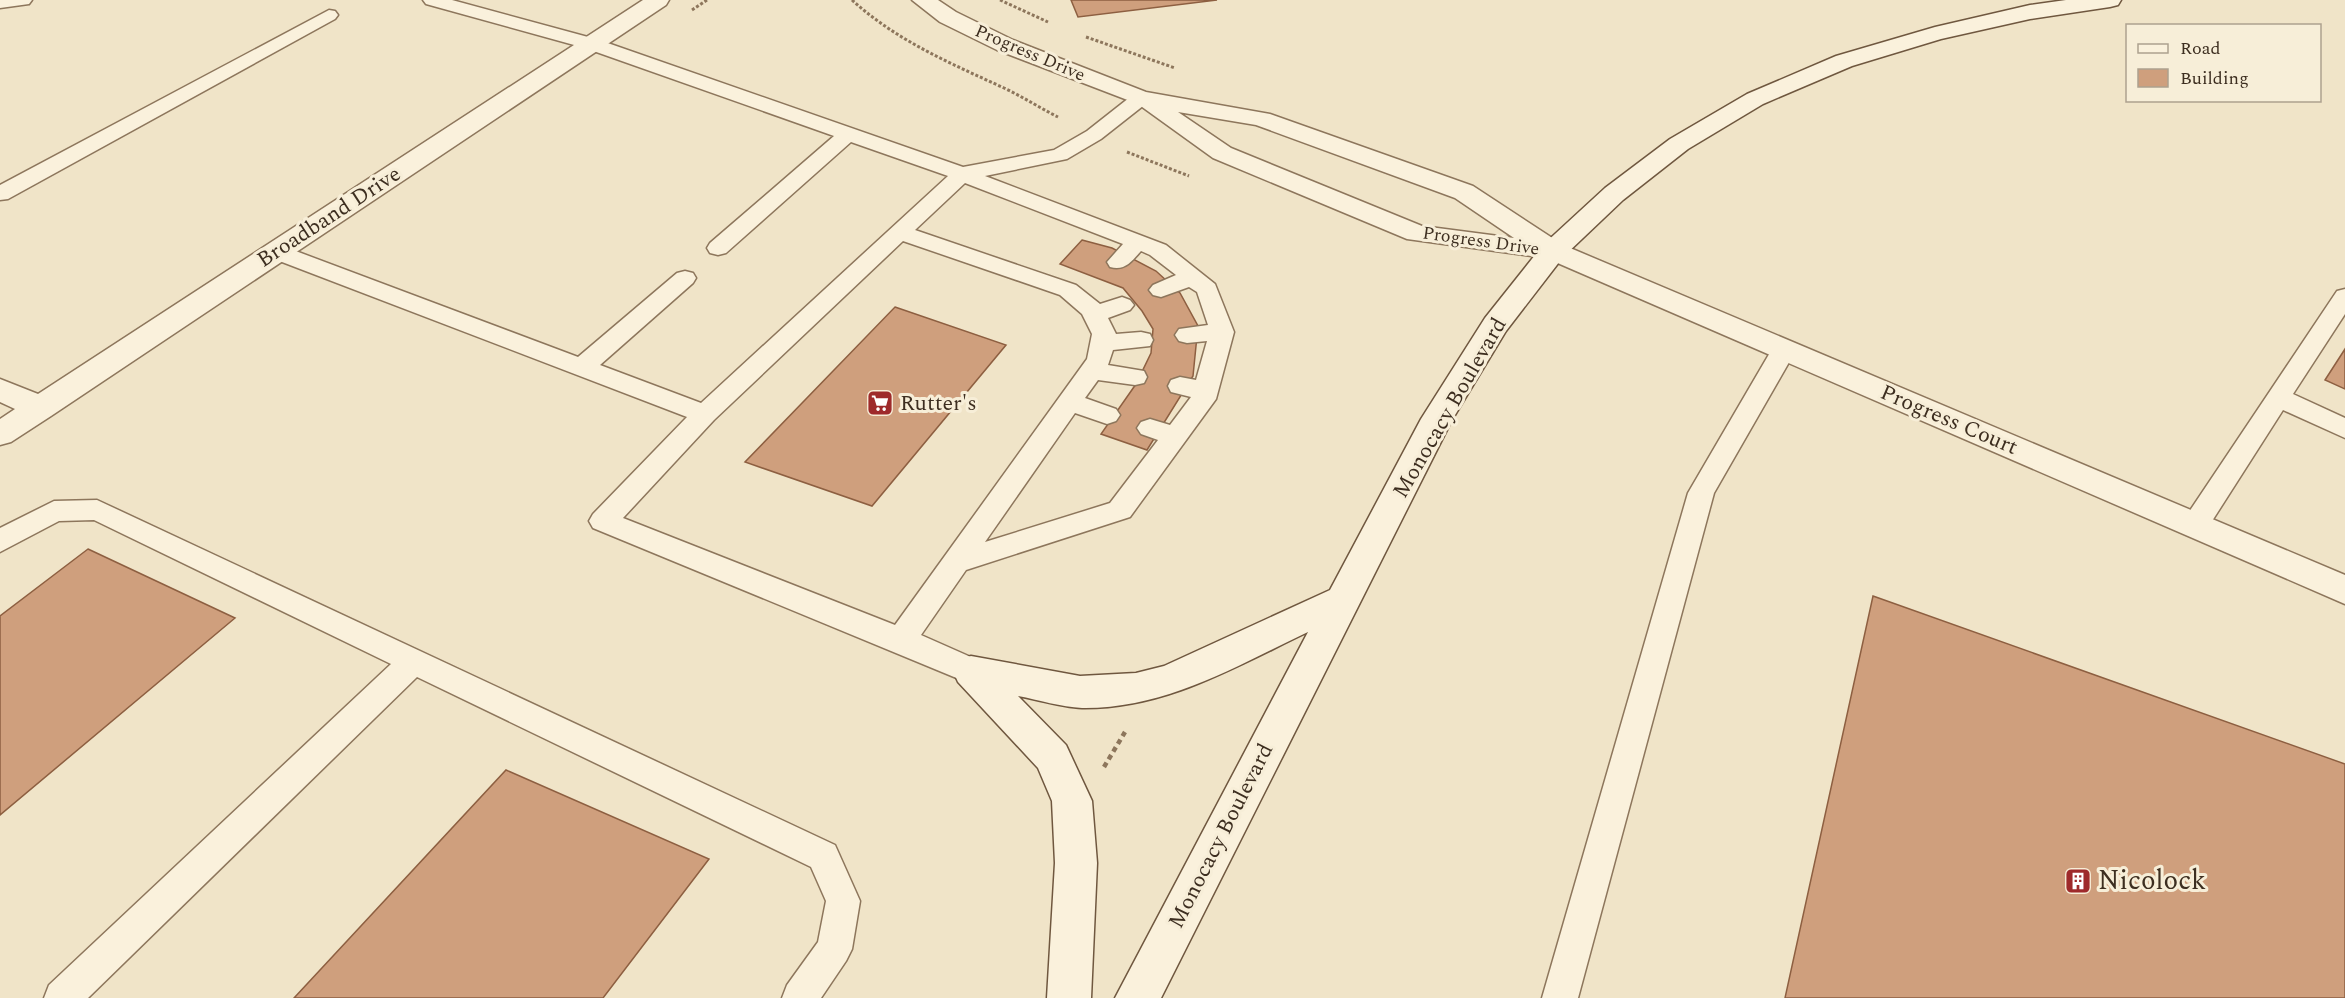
<svg xmlns="http://www.w3.org/2000/svg" width="2345" height="998" font-family="Spectral,serif">
  <rect width="100%" height="100%" fill="#f0e4c8"/>
  <path fill="#cf9f7d" stroke="#8d5f41" stroke-width="1.5" d="M1071 0H1217L1078 17Z
    M1082 240 1112 248 1156 271 1180 293 1198 326 1193 376 1147 450 1101 434 1136 384 1151 353 1153 329 1142 311 1123 288 1060 264Z
    M895 307 1006 345 872 506 745 462Z
    M2345 349V389L2325 380Z
    M88 549 235 618 0 815V616Z
    M1873 596 2345 764V998H1785Z
    M506 770 709 859 603 998H294Z"/>
  <g fill="none" stroke-linecap="round" stroke-linejoin="round">
    <defs>
      <path id="service" d="M0 0H32L29 4 0 8Z
        M423 0H452L599 40 963 167 1054 150 1087 131 1134 94H1148L1151 98 1148 102 1101 139 1067 159 985 176 1166 245 1215 284 1234 332 1216 399 1130 517 966 570 921 635 982 662 986 671 982 680 971 684 593 528 589 521 593 514 687 417 269 257 266 252 269 247 277 245 285 247 578 357 677 273 685 271 693 273 696 278 693 283 600 365 701 403 948 176 851 142 726 253 718 255 710 253 707 248 710 243 834 136 585 48 426 4ZM965 183 1123 244 1107 262 1110 267C1125 271 1131 262 1141 251L1150 255 1176 275 1153 285 1149 290 1153 295 1161 297 1189 287 1197 292 1208 325 1179 329 1175 335 1179 341 1187 343 1207 341 1196 380 1180 377 1171 380 1168 386 1171 392 1191 397 1170 425 1150 419 1141 422 1137 428 1141 434 1158 440 1110 503 985 542 1075 413 1107 424 1116 421 1120 415 1116 409 1085 398 1098 380 1135 385 1144 383 1147 377 1144 371 1108 365 1113 350 1150 346 1153 340 1150 334 1141 332 1116 334 1108 318 1130 310 1134 305 1130 300 1122 297 1100 304 1076 285 915 230ZM903 241 1060 295 1082 314 1092 334 1087 359 895 625 623 518 714 420Z
        M329 10 335 11 338 15 335 19 8 199 0 200V185Z
        M2345 289V314L2293 394 2345 418V438L2283 410 2205 532 2195 535 2185 532 2181 525 2185 518 2337 291Z
        M1784 342 1793 344 1796 350 1714 493 1578 998H1542L1688 493 1775 344Z
        M97 500 835 845 860 901 852 949 846 961 821 998H782L787 985 818 942 826 901 811 867 417 677 88 998H44L49 985 391 664 94 520 59 521 0 552V528L54 501Z"/>
      <path id="minor" d="M643 0H669L666 5 51 416 11 442 0 445V419L15 409 0 402V379L38 394Z
        M912 0H938L956 12 1013 40 1146 92 1270 114 1473 186 1563 245 2345 575V604L1546 258 1407 239 1213 158 1138 104 997 50 940 22ZM1178 112 1256 125 1455 198 1514 238 1422 226 1231 148Z"/>
      <path id="secondary" d="M2066 0H2121L2118 5 2110 7 2030 19 1941 39 1852 66 1763 104 1688 149 1623 200 1563 257 1506 331 1452 420 1161 998H1115L1308 632C1234 667 1166 709 1082 708 1061 707 1039 700 1018 696L1066 745 1092 801 1097 863 1091 998H1047L1055 863 1052 801 1038 768 958 682 953 671 958 660 971 656 1080 676 1136 673 1164 666 1330 590 1421 419 1485 318 1543 245 1605 188 1670 139 1747 94 1836 56 1935 27 2030 5Z"/>
    </defs>
    <use href="#service" stroke="#8d765c" stroke-width="3"/>
    <use href="#minor" stroke="#8d765c" stroke-width="3"/>
    <use href="#secondary" stroke="#6f573f" stroke-width="3"/>
    <path stroke="#8d765c" stroke-width="3" stroke-dasharray="3 2" stroke-linecap="butt" d="M852 0C897 41 950 63 1004 88 1023 97 1040 108 1058 117
      M1000 0 1048 22
      M692 10 707 0
      M1086 37 1175 68
      M1127 152 1189 176"/>
    <path stroke="#8d765c" stroke-width="4.5" stroke-dasharray="5 4" stroke-linecap="butt" d="M1104 767 1125 732"/>
    <use href="#service" fill="#faf1dc" fill-rule="evenodd"/>
    <use href="#minor" fill="#faf1dc" fill-rule="evenodd"/>
    <use href="#secondary" fill="#faf1dc" fill-rule="evenodd"/>
  </g>
  <defs>
    <symbol id="supermarket-square" viewBox="-11 -11 22 22"><rect x="-9" y="-9" width="18" height="18" rx="4" fill="#9e2a2b" stroke="#f7eed8"/><path d="M-6-5.5h2.5l.6 2H6L4.5 2H-2.5L-4.4-4H-6ZM-1.5 3.2a1.3 1.3 0 1 0 .1 0ZM3 3.2a1.3 1.3 0 1 0 .1 0Z" fill="#fff"/></symbol>
    <symbol id="building-square" viewBox="-11 -11 22 22"><rect x="-9" y="-9" width="18" height="18" rx="4" fill="#9e2a2b" stroke="#f7eed8"/><path d="M-4-6H4V6H1V3H-1V6H-4ZM-2.5-4.3h1.7v1.8h-1.7ZM.8-4.3h1.7v1.8H.8ZM-2.5-1h1.7V.8h-1.7ZM.8-1h1.7V.8H.8Z" fill="#fff"/></symbol>
  </defs>
  <g fill-rule="evenodd">
    <use href="#supermarket-square" x="865" y="388" width="30" height="30"/>
    <use href="#building-square" x="2063" y="866" width="30" height="30"/>
  </g>
  <g text-anchor="middle" dominant-baseline="central" stroke-width="6" stroke-linejoin="round" paint-order="stroke">
    <g font-size="18" fill="#3d2e20" stroke="#f7eed8">
      <text transform="translate(1030 53) rotate(23)">Progress Drive</text>
      <text transform="translate(1481 241) rotate(8)">Progress Drive</text>
    </g>
    <g font-size="22" fill="#3d2e20" stroke="#f7eed8">
      <text transform="translate(329 217) rotate(-33)">Broadband Drive</text>
      <text transform="translate(1450 408) rotate(-60)">Monocacy Boulevard</text>
      <text transform="translate(1949 420) rotate(23)">Progress Court</text>
      <text transform="translate(1221 836) rotate(-63)">Monocacy Boulevard</text>
    </g>
    <g font-size="22" fill="#3d2e20" stroke="#f7eed8" text-anchor="start">
      <text x="900" y="403">Rutter's</text>
    </g>
    <g font-size="27" fill="#3d2e20" stroke="#f7eed8" text-anchor="start">
      <text x="2098" y="881">Nicolock</text>
    </g>
  </g>
  <rect x="2126" y="24" width="195" height="78" fill="#f7eed8" stroke="#ada18e" stroke-width="1.5"/>
  <rect x="2138" y="44" width="30" height="9" fill="#faf1dc" stroke="#ada18e" stroke-width="1.5"/>
  <text x="2180" y="54" font-size="18" fill="#3d2e20">Road</text>
  <rect x="2138" y="69" width="30" height="18" fill="#cf9f7d" stroke="#ada18e" stroke-width="1.5"/>
  <text x="2180" y="84" font-size="18" fill="#3d2e20">Building</text>
</svg>
